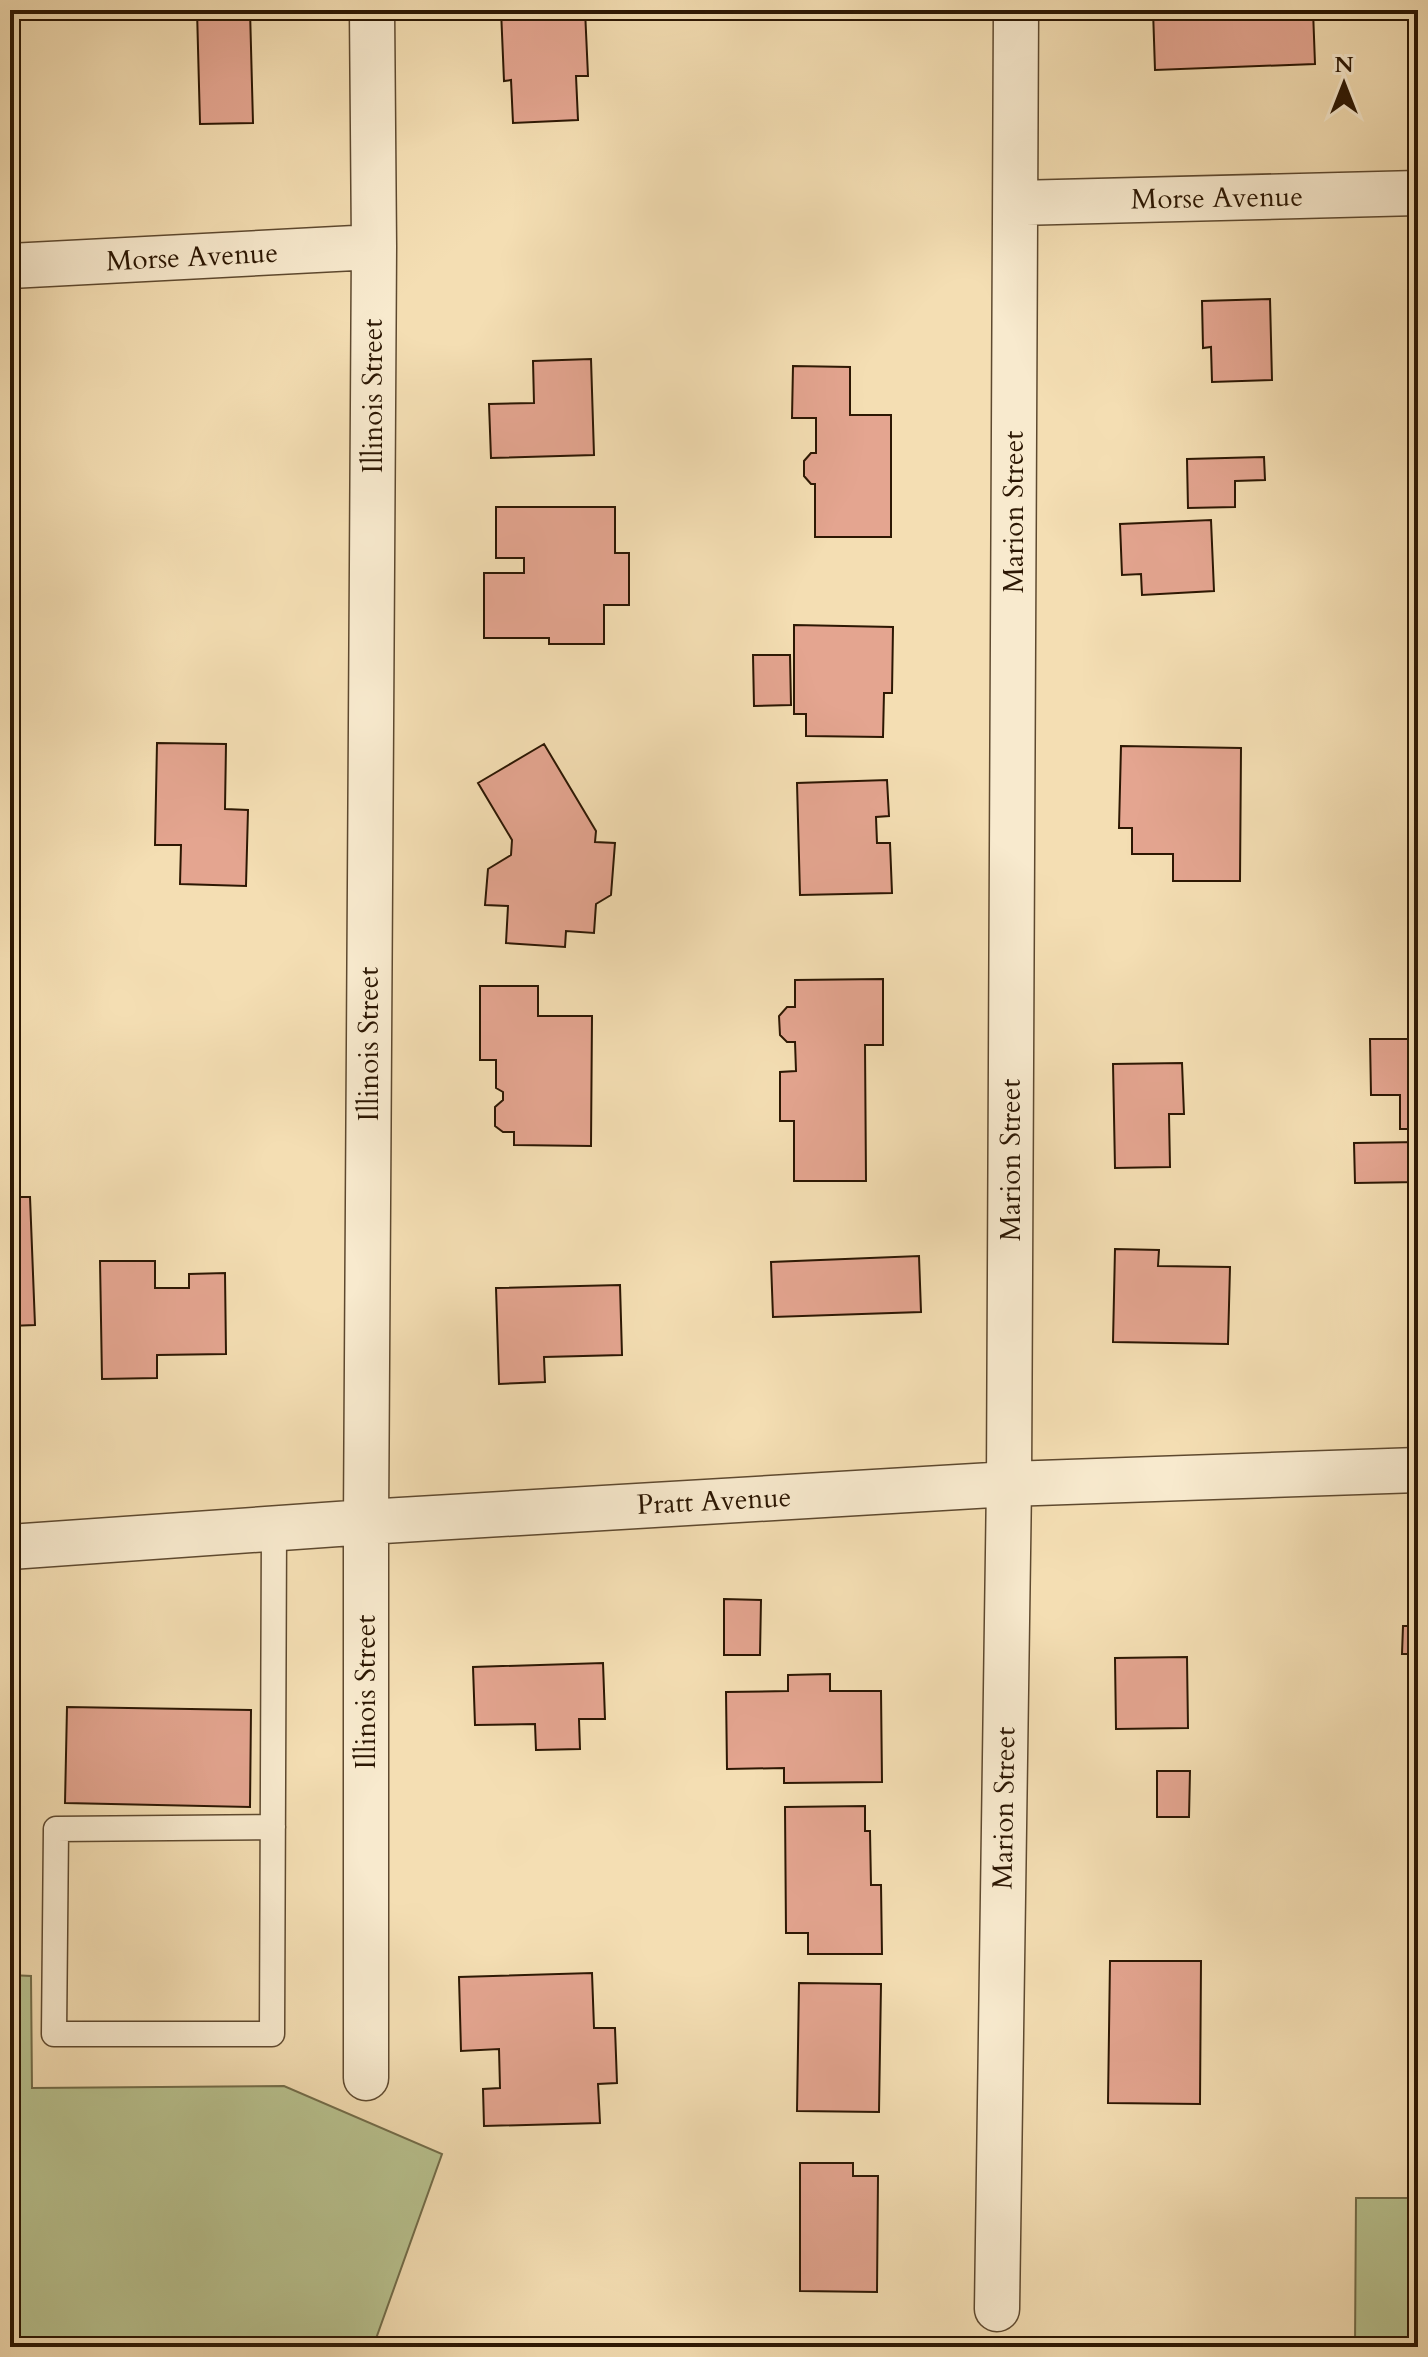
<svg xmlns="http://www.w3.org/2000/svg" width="1428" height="2357" font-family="Cardo,serif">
  <rect width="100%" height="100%" fill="#f4deb3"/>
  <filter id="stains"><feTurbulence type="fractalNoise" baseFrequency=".0025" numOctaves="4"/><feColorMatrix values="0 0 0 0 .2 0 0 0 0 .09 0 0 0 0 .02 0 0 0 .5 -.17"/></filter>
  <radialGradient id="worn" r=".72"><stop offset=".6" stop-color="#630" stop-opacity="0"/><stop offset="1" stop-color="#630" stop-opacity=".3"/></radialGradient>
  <path fill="#b8c28f" stroke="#726c49" stroke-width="2" d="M10 1975 31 1976 32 2088 284 2086 442 2154 373 2347H10Z
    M1356 2198H1418V2347H1355Z"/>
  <path fill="#e4a590" stroke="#2c1703" stroke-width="2" d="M197 10H250L253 123 200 124Z
    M501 10H585L588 76H576L578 120 513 123 511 80 504 81Z
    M1153 10H1313L1315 64 1155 70Z
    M1270 299 1272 380 1212 382 1211 347 1203 348 1202 301Z
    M591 359 594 455 491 458 489 404 534 403 533 361Z
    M793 366 850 367V415H891V537H815V484H811L804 476V461L811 453H816V418H792Z
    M1264 457 1265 480 1235 481V507L1188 508 1187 459Z
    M496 507H615V553H629V605H604V644H549V638H484V573H524V558H496Z
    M1211 520 1214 591 1142 595 1141 574 1122 575 1120 524Z
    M794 625 893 627 892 693H884L883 737 806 736V714H794Z
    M753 655H790L791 705 754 706Z
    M157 743 226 744 225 809 248 810 246 886 180 884 181 845H155Z
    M544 744 596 831 595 842 615 843 611 895 596 904 594 933 566 931 565 947 506 943 508 906 485 905 488 869 511 855 512 840 478 783Z
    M1121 746 1241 748 1240 881H1173V854H1132V828H1119Z
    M887 780 889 816 876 817 877 843H890L892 893 800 895 797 783Z
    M883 979V1045H865L866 1181H794V1121H780V1072L796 1071 795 1042H787L780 1035 779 1016 787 1007H795V980Z
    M480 986H538V1016H592L591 1146 514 1145V1132H503L495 1126V1107L503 1100V1092L496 1088V1060H480Z
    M1413 1030H1418V1129H1400V1095H1371L1370 1039H1413Z
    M1182 1063 1184 1114H1169L1170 1167 1115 1168 1113 1064Z
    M1418 1142V1182L1355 1183 1354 1143Z
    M10 1197H30L35 1325 10 1326Z
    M1115 1249 1159 1250 1158 1266 1230 1267 1228 1344 1113 1342Z
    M1414 1250H1418V1323H1413Z
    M919 1256 921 1312 773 1317 771 1262Z
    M100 1261H155V1288H189V1274L225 1273 226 1354 157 1355V1378L102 1379Z
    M620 1285 622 1355 544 1357 545 1382 499 1384 496 1288Z
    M724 1599 761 1600 760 1655H724Z
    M1403 1626H1418V1654H1402Z
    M1187 1657 1188 1728 1116 1729 1115 1658Z
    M603 1663 605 1719H579L580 1749 536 1750 535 1724 475 1725 473 1667Z
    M830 1674V1691H881L882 1782 784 1783V1768L727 1769 726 1692 788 1691V1675Z
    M67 1707 251 1710 250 1807 65 1803Z
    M1157 1771H1190L1189 1817H1157Z
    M865 1806V1831H870L871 1885H881L882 1954H808V1933H786L785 1807Z
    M1110 1961H1201L1200 2104 1108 2103Z
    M592 1973 594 2028H615L617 2083 598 2084 600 2123 484 2126 483 2089 500 2088 499 2049 461 2051 459 1977Z
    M799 1983 881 1984 879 2112 797 2111Z
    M800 2163H853V2176H878L877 2292 800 2291Z"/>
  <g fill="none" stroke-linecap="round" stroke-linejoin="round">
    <defs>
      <path id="service" d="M273 1827 56 1829 54 2034H272L274 1529"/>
      <path id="minor" d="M1016 203 1418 193
        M10 266 374 247
        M10 1547 366 1522 1009 1484 1418 1470
        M366 2078V1522L374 247 372 10
        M997 2309 1009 1484 1016 10"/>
    </defs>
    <use href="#service" stroke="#5e492f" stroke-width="27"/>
    <use href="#minor" stroke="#5e492f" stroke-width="47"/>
    <use href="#service" stroke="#f8eace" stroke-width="24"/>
    <use href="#minor" stroke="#f8eace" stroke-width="44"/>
  </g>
  <g text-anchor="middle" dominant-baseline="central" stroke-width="6" stroke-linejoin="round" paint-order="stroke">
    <g font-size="28" fill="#2c1703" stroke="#f8eace">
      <text transform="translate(1217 198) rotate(-1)">Morse Avenue</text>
      <text transform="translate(192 257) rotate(-3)">Morse Avenue</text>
      <text transform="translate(373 396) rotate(-90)">Illinois Street</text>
      <text transform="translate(1014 512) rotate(-90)">Marion Street</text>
      <text transform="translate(369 1044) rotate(-90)">Illinois Street</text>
      <text transform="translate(1011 1160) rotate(-90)">Marion Street</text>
      <text transform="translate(714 1501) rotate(-3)">Pratt Avenue</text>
      <text transform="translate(366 1692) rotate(-90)">Illinois Street</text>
      <text transform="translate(1004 1808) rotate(-89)">Marion Street</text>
    </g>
  </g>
  <rect width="1428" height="2357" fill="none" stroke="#f4deb3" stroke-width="40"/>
  <rect x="12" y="12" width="1404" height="2333" fill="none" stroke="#2c1703" stroke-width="4"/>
  <rect x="20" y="20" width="1388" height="2317" fill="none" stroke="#2c1703" stroke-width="2"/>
  <g transform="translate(1344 84)" stroke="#f8eace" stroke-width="6" paint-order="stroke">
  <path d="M0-6L14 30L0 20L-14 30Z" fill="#2c1703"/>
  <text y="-12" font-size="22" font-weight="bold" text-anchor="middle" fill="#2c1703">N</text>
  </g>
  <rect width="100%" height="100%" filter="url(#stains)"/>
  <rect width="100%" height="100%" fill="url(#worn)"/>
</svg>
